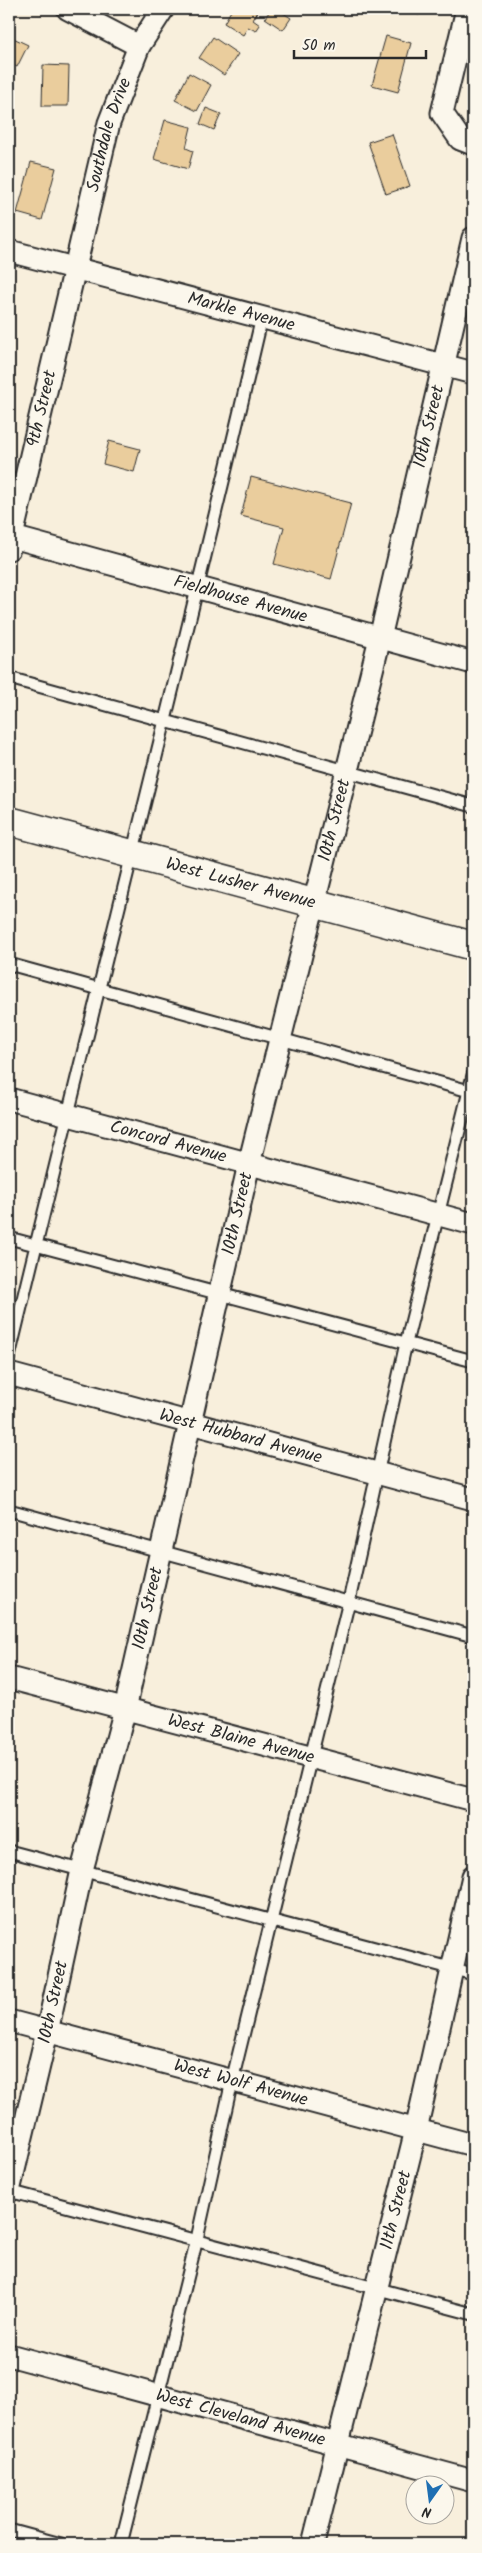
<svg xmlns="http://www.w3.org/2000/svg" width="482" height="2553" font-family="Kalam,sans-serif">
  <rect width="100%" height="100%" fill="#f8efdc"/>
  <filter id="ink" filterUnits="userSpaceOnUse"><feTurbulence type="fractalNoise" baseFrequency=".02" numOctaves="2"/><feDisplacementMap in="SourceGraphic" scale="10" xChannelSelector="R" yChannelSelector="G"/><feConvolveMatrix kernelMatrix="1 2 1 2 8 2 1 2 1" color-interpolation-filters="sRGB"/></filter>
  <g filter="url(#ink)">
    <path fill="#eacd9d" stroke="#2b2b2b" d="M232 9 259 10 253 20 260 25 256 31 248 27 243 35 224 23Z
      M271 9H277L291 18 283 30 265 18Z
      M399 9H421L419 15Z
      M9 36 28 45 17 67 9 63Z
      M386 36 411 43 398 92 372 85Z
      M213 37 238 54 224 75 199 58Z
      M43 65 69 66 68 106H42Z
      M189 73 211 85 197 111 175 100Z
      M206 108 221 114 214 130 200 124Z
      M165 120 191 127 186 148 193 151 188 169 154 159Z
      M392 134 410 186 386 194 368 142Z
      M31 162 56 168 42 220 17 213Z
      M109 441 140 449 134 472 103 464Z
      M251 477 351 503 331 579 274 564 284 527 241 516Z"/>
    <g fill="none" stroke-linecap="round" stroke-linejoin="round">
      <defs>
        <path id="lane" d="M9 678 473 806
          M9 964 473 1092
          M9 1238 473 1361
          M9 1357C92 1010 181 665 262 317
          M9 1510 473 1636
          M9 1851 473 1974
          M9 2191 473 2314
          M9 2530 61 2544
          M121 2544 197 2239 232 2081 349 1601 406 1343 473 1075"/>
        <g id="street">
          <path d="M68 9 139 46"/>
          <path d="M467 9 442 113 460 139 473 144"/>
          <path id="s1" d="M9 251 473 373"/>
          <path id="s2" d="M9 536 473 663"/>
          <path id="s3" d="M9 549 109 123 139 46 163 9"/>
          <path id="s4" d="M9 1099 473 1224"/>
          <path id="s5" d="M9 1374 473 1499"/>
          <path id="s6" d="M9 1678 473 1800"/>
          <path id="s7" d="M9 2021 473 2145"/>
          <path id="s8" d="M9 2191 47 2032 82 1870 125 1709 249 1164 380 638 473 238"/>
          <path id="s9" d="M9 2355 473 2481"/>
          <path id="s10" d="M313 2544 416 2130 473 1876"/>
        </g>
        <g id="primary">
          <path id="s11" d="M9 821 473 946"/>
        </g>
      </defs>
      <use href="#lane" stroke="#2b2b2b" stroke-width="15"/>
      <use href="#street" stroke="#2b2b2b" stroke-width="25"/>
      <use href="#primary" stroke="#2b2b2b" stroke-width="31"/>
      <use href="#lane" stroke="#fbf7ec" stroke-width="11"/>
      <use href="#street" stroke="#fbf7ec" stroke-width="21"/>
      <use href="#primary" stroke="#fbf7ec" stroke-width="28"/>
    </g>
  </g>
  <g text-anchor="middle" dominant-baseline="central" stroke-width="4" stroke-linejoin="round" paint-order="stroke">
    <g font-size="18" fill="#2b2b2b" stroke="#fbf7ec">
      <text stroke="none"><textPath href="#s3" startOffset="426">Southdale Drive</textPath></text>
      <text stroke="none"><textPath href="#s1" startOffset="240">Markle Avenue</textPath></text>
      <text stroke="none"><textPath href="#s3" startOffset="144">9th Street</textPath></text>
      <text stroke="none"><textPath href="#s8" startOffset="1814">10th Street</textPath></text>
      <text stroke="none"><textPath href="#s2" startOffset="240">Fieldhouse Avenue</textPath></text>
      <text stroke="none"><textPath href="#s8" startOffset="1409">10th Street</textPath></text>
      <text stroke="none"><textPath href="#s11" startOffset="240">West Lusher Avenue</textPath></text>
      <text stroke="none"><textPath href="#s4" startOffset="165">Concord Avenue</textPath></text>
      <text stroke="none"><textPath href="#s8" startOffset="1004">10th Street</textPath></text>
      <text stroke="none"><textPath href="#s5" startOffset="240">West Hubbard Avenue</textPath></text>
      <text stroke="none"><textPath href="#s8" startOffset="599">10th Street</textPath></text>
      <text stroke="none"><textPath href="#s6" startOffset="240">West Blaine Avenue</textPath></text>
      <text stroke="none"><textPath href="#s8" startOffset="194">10th Street</textPath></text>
      <text stroke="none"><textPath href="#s7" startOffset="240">West Wolf Avenue</textPath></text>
      <text stroke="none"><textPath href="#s10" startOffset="344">11th Street</textPath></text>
      <text stroke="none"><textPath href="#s9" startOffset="240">West Cleveland Avenue</textPath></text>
    </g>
  </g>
  <rect width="482" height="2553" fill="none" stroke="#fbf7ec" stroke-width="30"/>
  <rect x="15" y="15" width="452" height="2523" fill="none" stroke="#2b2b2b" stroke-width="2" filter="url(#ink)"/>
  <g transform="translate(430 2500) rotate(194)"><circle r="24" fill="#fbf7ec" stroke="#a8a59f"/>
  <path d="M0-4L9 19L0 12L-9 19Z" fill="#1f6fb2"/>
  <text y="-8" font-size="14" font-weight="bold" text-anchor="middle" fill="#2b2b2b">N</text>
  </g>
  <path d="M294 50v8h132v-8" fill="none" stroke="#2b2b2b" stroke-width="2.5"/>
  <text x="302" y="50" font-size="15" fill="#2b2b2b" stroke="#fbf7ec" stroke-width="4" paint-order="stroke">50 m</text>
</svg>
